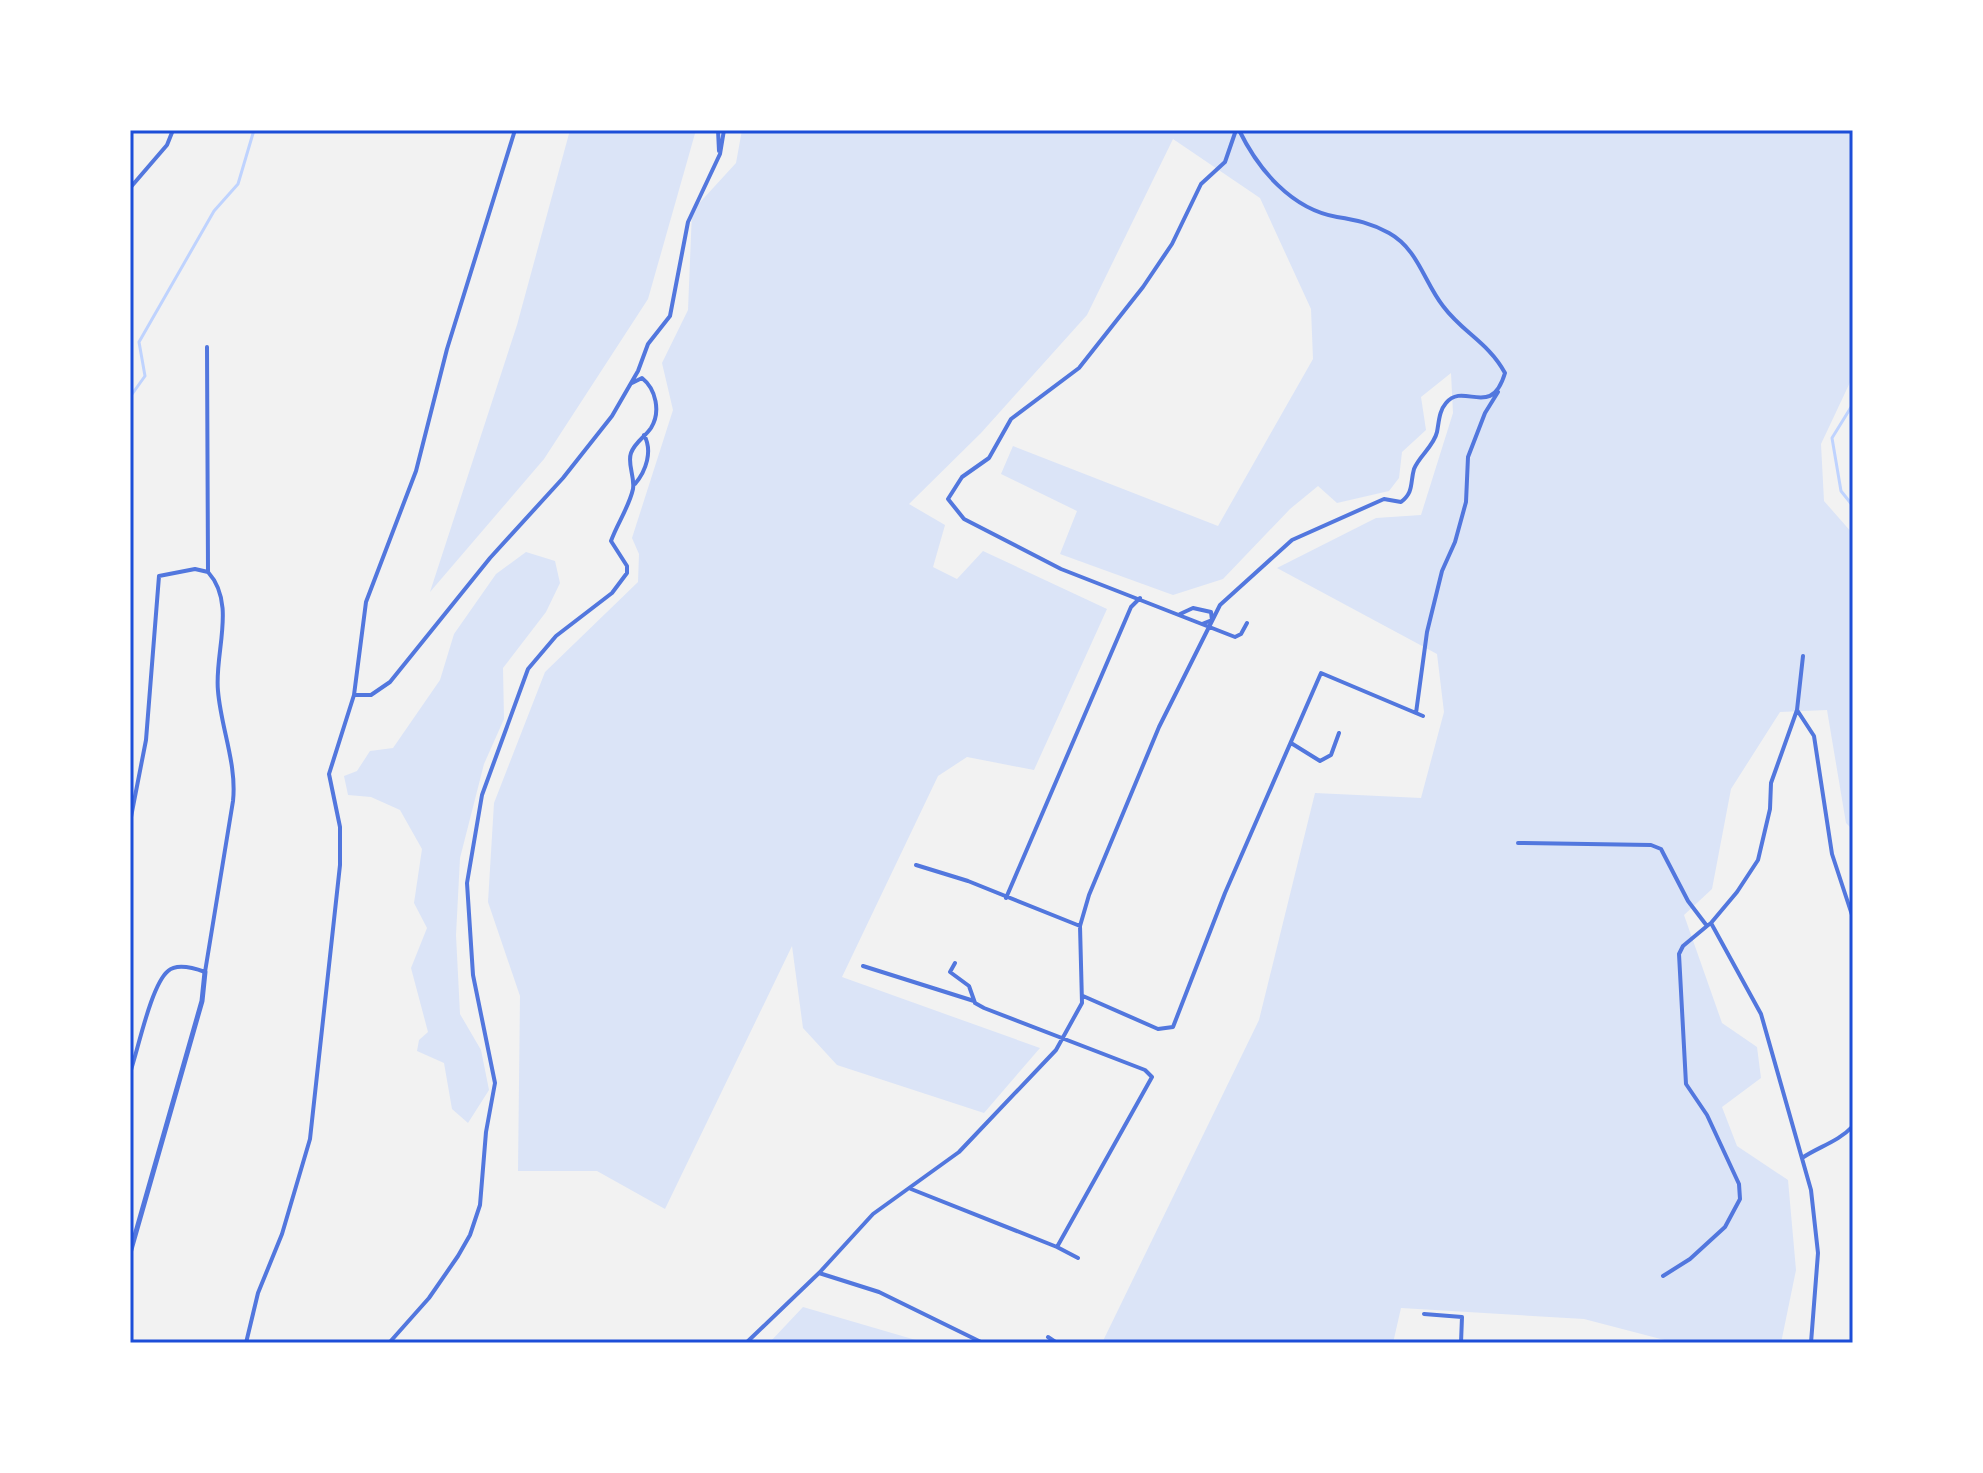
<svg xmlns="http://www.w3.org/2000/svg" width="1983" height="1473" font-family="'Noto Sans',sans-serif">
  <rect width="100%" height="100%" fill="#f2f2f2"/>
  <path fill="#dbe4f7" d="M570 130H696L648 299 544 459 430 592 517 325Z
    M742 130H1853V376L1821 444 1824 501 1853 534V830L1846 823 1827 710 1780 712 1731 789 1712 889 1684 915 1722 1023 1757 1047 1761 1078 1722 1107 1737 1146 1788 1180 1796 1270 1781 1343H1676L1584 1319 1401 1308 1393 1343H1102L1259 1020 1315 793 1421 798 1444 712 1437 654 1277 568 1376 518 1421 515 1453 413 1451 373 1421 397 1426 430 1402 452 1399 478 1389 491 1337 503 1318 486 1290 509 1223 579 1173 595 1060 554 1077 511 1001 474 1013 446 1218 526 1313 359 1311 309 1260 198 1173 139 1087 315 981 433 909 504 945 525 933 567 957 579 983 551 1107 609 1034 770 967 757 938 776 842 977 1040 1048 984 1113 837 1065 803 1028 792 946 665 1209 597 1171H518L520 996 488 902 494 803 545 672 638 582 639 554 632 538 673 410 662 363 688 310 692 211 736 163Z
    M526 552 555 561 560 583 546 612 503 668 504 719 484 764 460 858 456 935 460 1014 481 1050 489 1090 468 1123 452 1109 444 1063 417 1051 419 1040 428 1032 411 968 427 928 414 903 422 849 400 810 371 797 348 795 344 776 357 771 370 751 393 748 440 680 454 634 496 574Z
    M803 1307 926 1343H769Z"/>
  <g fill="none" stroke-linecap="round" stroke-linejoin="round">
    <path stroke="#bfd3fe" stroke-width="3" d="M130 397 145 376 139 342 214 211 238 184 254 130
      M1853 404 1832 438 1841 491 1853 506
      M130 423V437"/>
    <path stroke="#5277de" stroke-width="4" d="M718 130 719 151
      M1236 130 1225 162 1201 184 1172 244 1143 287 1079 368 1011 419 989 458 962 477 948 499 964 519 1061 569 1235 637 1241 634 1247 623
      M130 188 167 145 173 130
      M207 347 208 572
      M635 484C646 471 653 451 644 435
      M1180 614 1193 608 1211 612 1212 620 1202 624
      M354 695H371L390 682 490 558 563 478 612 416 638 371 648 344 670 316 688 222 720 154 724 130
      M1797 710 1803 656
      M1416 713 1427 632 1442 571 1455 542 1466 502 1468 457 1485 413 1498 392
      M1291 743 1320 761 1331 755 1339 733
      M130 822 146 740 159 576 195 569 208 572C237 604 214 653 218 691 221 728 237 764 233 801L205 972C194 968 177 963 168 971 151 985 138 1050 130 1073
      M1518 843 1651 845 1661 849 1688 901 1707 926 1711 923 1761 1014 1811 1190 1818 1253 1811 1343
      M916 865 968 881 1080 926
      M1006 898 1131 607 1140 598
      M1711 923 1737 892 1758 860 1770 809 1771 783 1797 710 1814 736 1832 854 1853 918
      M863 966 974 1001
      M1083 996 1158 1029 1173 1027 1225 893 1321 673 1423 716
      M1802 1158C1820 1146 1838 1142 1853 1126
      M911 1189 1057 1247 1152 1077 1145 1070 984 1008 975 1003 969 986 950 972 955 963
      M1057 1247 1078 1258
      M819 1273 879 1292 983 1343
      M1663 1276 1690 1259 1725 1227 1740 1199 1739 1184 1707 1115 1686 1084 1679 954 1683 946 1707 926
      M1424 1314 1462 1317 1461 1343
      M1048 1337 1057 1343
      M246 1343 258 1293 282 1234 310 1139 340 865V827L329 774 354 695 366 602 416 471 447 349 515 130
      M389 1343 429 1298 458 1256 470 1235 480 1205 486 1132 495 1083 473 975 467 883 482 795 528 669 556 636 612 593 627 573V566L611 541C617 524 629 507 633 489 635 476 627 464 631 453 635 442 645 437 651 428 661 412 656 389 642 378L632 383
      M746 1343 819 1273 873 1214 959 1152 1056 1050 1082 1003 1080 926 1089 895 1159 727 1220 605 1292 540 1384 499 1401 502C1414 492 1410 483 1414 469 1419 456 1434 446 1437 432 1439 422 1439 411 1446 403 1464 381 1491 420 1505 373 1488 342 1463 333 1443 306 1424 282 1418 249 1389 233 1371 223 1356 220 1337 217 1291 209 1258 169 1239 130"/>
    <path stroke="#5277de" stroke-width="5" d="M130 1253 202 1001 205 972"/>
  </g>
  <rect width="1983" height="1473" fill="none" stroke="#ffffff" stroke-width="264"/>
  <rect x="132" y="132" width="1719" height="1209" fill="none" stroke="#1d4ed8" stroke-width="3"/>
</svg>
